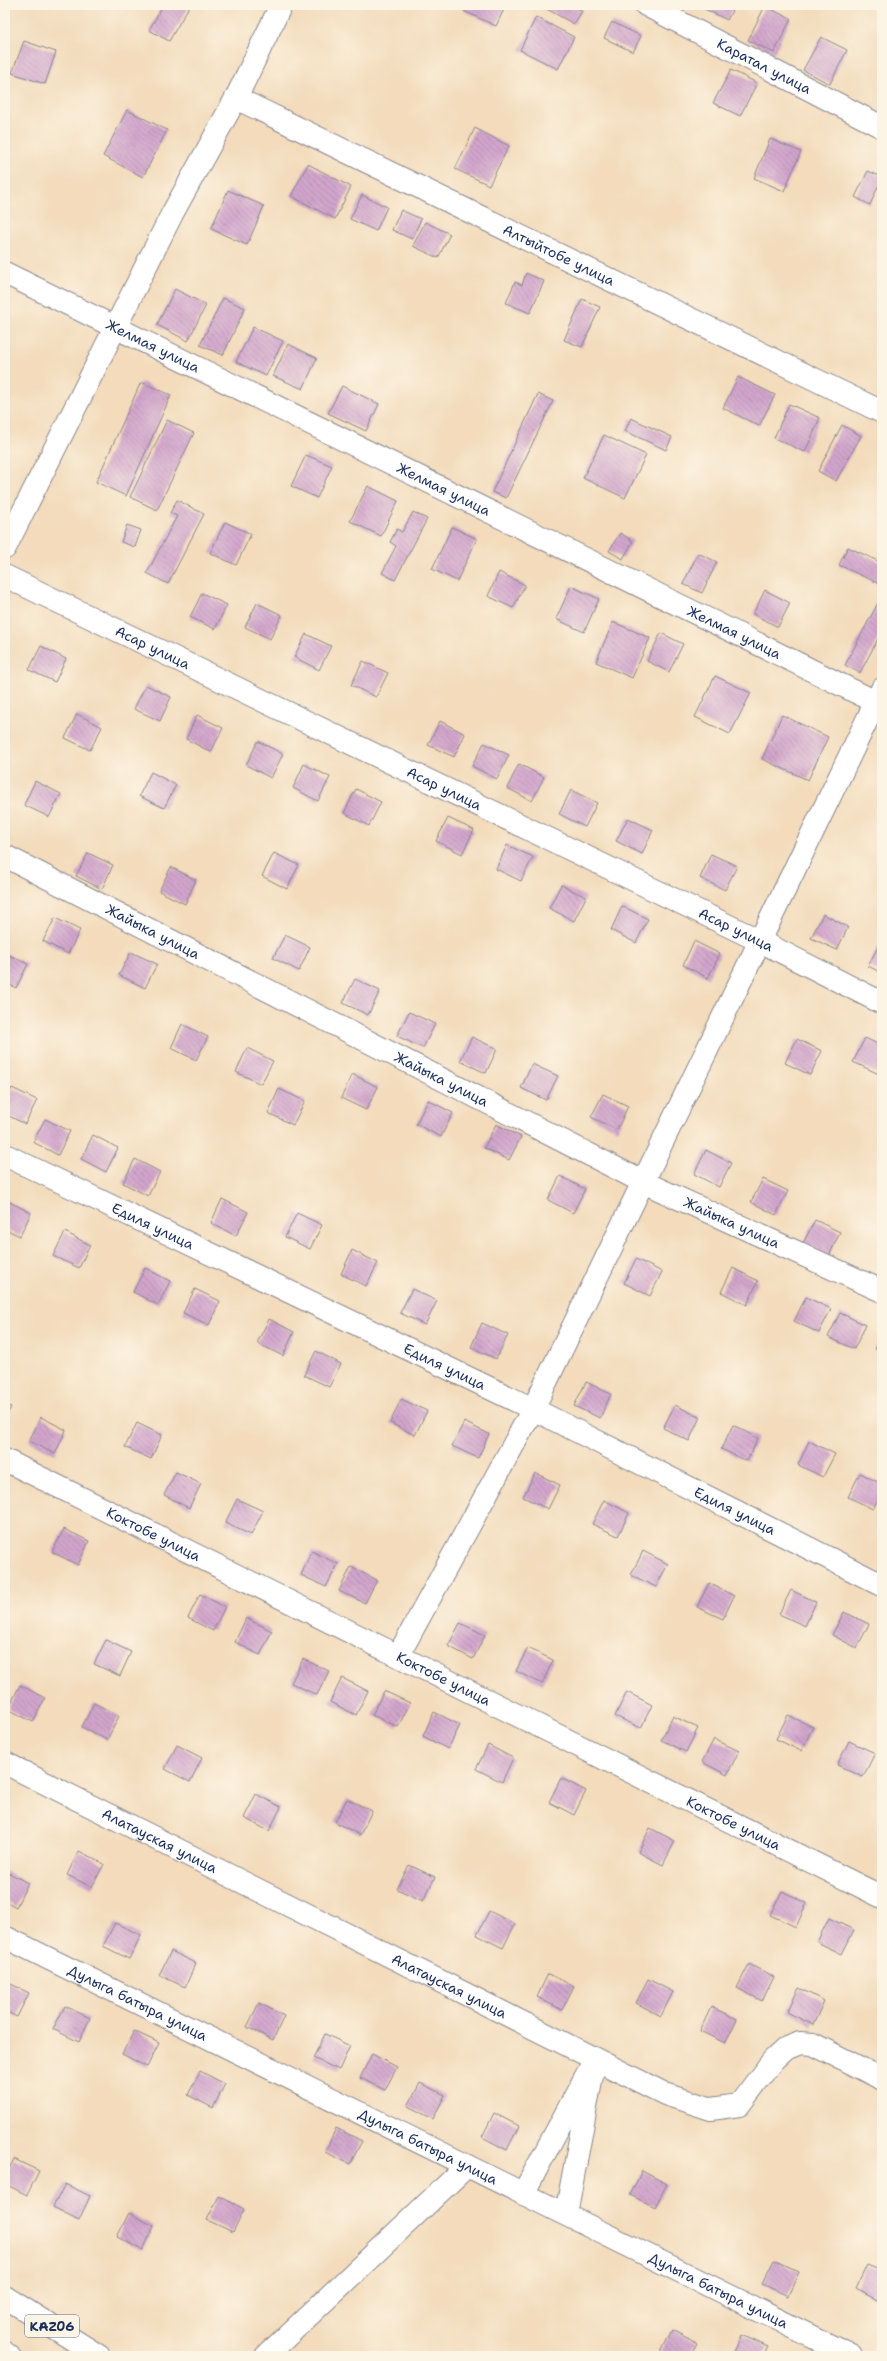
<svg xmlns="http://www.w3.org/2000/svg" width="887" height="2361" font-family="'Shantell Sans',sans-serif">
  <defs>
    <pattern id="building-back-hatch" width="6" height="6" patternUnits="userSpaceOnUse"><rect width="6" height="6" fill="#d2a5cc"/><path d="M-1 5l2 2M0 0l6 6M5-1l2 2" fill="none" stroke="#aa87a9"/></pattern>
  </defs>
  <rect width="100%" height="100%" fill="#fcf5e5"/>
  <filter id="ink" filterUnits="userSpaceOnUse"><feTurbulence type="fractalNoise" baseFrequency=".025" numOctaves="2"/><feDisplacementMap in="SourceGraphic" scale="8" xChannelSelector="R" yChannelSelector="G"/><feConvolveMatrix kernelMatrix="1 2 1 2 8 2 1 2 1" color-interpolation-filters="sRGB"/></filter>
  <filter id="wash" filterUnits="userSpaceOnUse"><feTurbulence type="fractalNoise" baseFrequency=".012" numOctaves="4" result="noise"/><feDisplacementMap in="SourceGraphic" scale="16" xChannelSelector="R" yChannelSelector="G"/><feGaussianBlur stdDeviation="0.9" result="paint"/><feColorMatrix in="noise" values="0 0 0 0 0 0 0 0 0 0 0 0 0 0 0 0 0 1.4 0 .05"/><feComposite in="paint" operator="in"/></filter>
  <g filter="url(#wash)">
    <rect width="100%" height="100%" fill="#f3dbbb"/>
    <g id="blocks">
      <path fill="url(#building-back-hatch)" d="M163 5H190L169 41 149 30Z
        M467 5H506L496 26 464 11Z
        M547 5H572L582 11 574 24 545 8Z
        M702 5H735L727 20 701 7Z
        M765 6 791 19 774 53 748 40Z
        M536 17 574 37 558 69 520 50Z
        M612 22 641 36 633 52 604 38Z
        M821 37 847 50 830 84 803 70Z
        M24 41 56 52 45 84 12 73Z
        M731 70 757 83 740 116 713 103Z
        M127 110 167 130 143 177 103 156Z
        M475 128 509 146 489 185 455 169Z
        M770 139 801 152 784 191 754 178Z
        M308 164 351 187 335 219 291 196Z
        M868 171 882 177 870 205 855 197Z
        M228 190 264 206 247 245 211 229Z
        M362 195 387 207 376 231 350 219Z
        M401 210 421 219 412 239 392 230Z
        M425 222 450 234 438 258 413 246Z
        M526 273 544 281 530 313 506 303 515 282 522 285Z
        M175 289 206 305 188 341 157 325Z
        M223 298 245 308 223 355 200 345Z
        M582 299 600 307 582 347 564 340Z
        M253 327 283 341 266 376 236 362Z
        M288 344 317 358 303 389 273 376Z
        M738 377 775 395 759 426 723 408Z
        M141 382 171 395 126 496 96 482Z
        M342 386 379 404 366 431 328 413Z
        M538 394 553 401 506 498 492 492Z
        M5 399 9 401 5 408Z
        M789 404 820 418 805 452 774 438Z
        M631 418 672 437 666 450 625 431Z
        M167 420 194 433 157 510 130 497Z
        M842 425 861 436 836 481 818 471Z
        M604 435 646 455 625 498 583 478Z
        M306 455 332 466 317 498 291 486Z
        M368 486 398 501 381 536 350 521Z
        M177 500 204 514 168 584 147 573 177 516 170 513Z
        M413 512 427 519 395 580 382 573 396 546 390 542 397 529 402 532Z
        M225 522 251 534 236 565 210 553Z
        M127 525 141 530 135 547 121 542Z
        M452 527 477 539 457 581 432 569Z
        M620 533 633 541 623 559 609 551Z
        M848 547 882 563V585L839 565Z
        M698 553 717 562 702 593 683 584Z
        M499 572 525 585 513 608 488 596Z
        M571 586 599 599 584 632 556 619Z
        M765 590 790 603 778 627 753 614Z
        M202 593 227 605 215 629 190 617Z
        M879 601 882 602V631L860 673 845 665Z
        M257 603 282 615 270 639 245 627Z
        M613 622 650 638 632 678 596 662Z
        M661 633 683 644 669 672 647 661Z
        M306 634 331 646 319 670 294 657Z
        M41 646 66 659 55 682 29 670Z
        M363 661 388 673 376 697 351 685Z
        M715 676 751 693 730 734 695 717Z
        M146 685 171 697 160 721 134 709Z
        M77 714 102 727 90 750 65 738Z
        M197 715 223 728 211 752 186 739Z
        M782 715 828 737 808 780 762 759Z
        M440 721 465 734 454 757 428 745Z
        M258 741 283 754 271 778 246 765Z
        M484 743 509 755 497 779 472 766Z
        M304 764 330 777 318 801 293 788Z
        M519 764 544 777 532 801 507 788Z
        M151 772 176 785 164 808 139 796Z
        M35 781 61 794 49 817 24 805Z
        M356 789 381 802 369 826 344 813Z
        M571 790 597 803 585 827 559 814Z
        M448 818 474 830 462 854 436 841Z
        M628 818 653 830 642 854 616 841Z
        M507 845 533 857 521 881 496 869Z
        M88 853 113 865 102 889 76 876Z
        M274 853 299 865 287 889 262 876Z
        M711 854 737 866 725 890 700 878Z
        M171 867 196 880 185 904 159 891Z
        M561 885 586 897 574 921 549 908Z
        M622 906 648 919 636 943 611 930Z
        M823 914 848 927 837 950 811 938Z
        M55 918 80 930 68 954 43 941Z
        M285 935 310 947 299 971 273 958Z
        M694 941 720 954 708 978 683 965Z
        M880 943 882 944V973L868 966Z
        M131 952 157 964 145 988 119 975Z
        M5 953 28 964 16 988 5 982Z
        M355 979 380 991 368 1015 343 1003Z
        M409 1012 435 1024 423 1048 397 1036Z
        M182 1024 208 1037 196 1060 171 1048Z
        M472 1037 497 1049 486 1073 460 1061Z
        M865 1038 882 1046V1067L879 1074 853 1062Z
        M797 1039 822 1051 810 1075 785 1063Z
        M247 1048 273 1061 261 1084 236 1072Z
        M532 1064 558 1076 546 1100 521 1088Z
        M352 1074 378 1087 366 1110 341 1098Z
        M12 1088 37 1100 25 1124 5 1114V1101Z
        M279 1089 305 1101 293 1125 268 1113Z
        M603 1094 628 1106 617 1130 591 1117Z
        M428 1100 453 1113 441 1137 416 1124Z
        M45 1119 70 1131 58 1155 33 1142Z
        M496 1124 521 1137 509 1160 484 1148Z
        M93 1135 118 1148 106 1172 81 1159Z
        M706 1150 731 1163 719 1187 694 1174Z
        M135 1159 160 1172 148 1196 123 1183Z
        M560 1176 585 1189 573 1213 548 1200Z
        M763 1179 788 1191 776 1215 751 1202Z
        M222 1199 248 1212 236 1236 211 1223Z
        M6 1200 31 1213 20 1236 5 1229Z
        M297 1213 322 1225 310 1249 285 1237Z
        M815 1220 840 1232 829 1256 803 1243Z
        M65 1232 90 1245 79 1268 53 1256Z
        M352 1250 378 1263 366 1286 341 1274Z
        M636 1259 662 1272 650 1296 624 1283Z
        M145 1268 170 1281 158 1305 133 1292Z
        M733 1268 758 1281 747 1305 721 1292Z
        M195 1289 220 1301 209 1325 183 1313Z
        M412 1289 437 1301 425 1325 400 1313Z
        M806 1297 831 1309 819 1333 794 1321Z
        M840 1313 866 1325 854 1349 828 1337Z
        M269 1319 294 1332 283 1356 257 1343Z
        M482 1323 508 1335 496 1359 471 1347Z
        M882 1335V1352L875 1349Z
        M316 1351 341 1364 329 1387 304 1375Z
        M586 1382 611 1394 600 1418 574 1406Z
        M401 1399 427 1411 415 1435 390 1423Z
        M5 1404 11 1407 5 1419Z
        M675 1405 700 1417 689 1441 663 1428Z
        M41 1417 66 1430 55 1454 29 1441Z
        M464 1422 489 1434 478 1458 452 1446Z
        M137 1423 162 1435 151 1459 125 1447Z
        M733 1425 758 1438 747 1461 721 1449Z
        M809 1441 835 1454 823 1477 798 1465Z
        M176 1472 201 1484 189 1508 164 1495Z
        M535 1473 560 1485 548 1509 523 1497Z
        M860 1473 882 1484V1491L873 1509 848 1497Z
        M237 1499 263 1511 251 1535 225 1523Z
        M604 1500 629 1513 618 1536 592 1524Z
        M64 1529 89 1541 78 1565 52 1552Z
        M312 1551 338 1564 326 1587 301 1575Z
        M643 1551 668 1564 656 1587 631 1575Z
        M351 1567 377 1580 365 1603 339 1591Z
        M709 1583 734 1596 723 1619 697 1607Z
        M791 1590 816 1602 805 1626 779 1614Z
        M200 1594 225 1607 213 1631 188 1618Z
        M844 1612 869 1624 857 1648 832 1635Z
        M246 1618 272 1631 260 1655 235 1642Z
        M460 1623 485 1635 473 1659 448 1646Z
        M106 1640 131 1652 120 1676 94 1664Z
        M528 1648 553 1660 542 1684 516 1671Z
        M303 1659 329 1671 317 1695 291 1683Z
        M342 1678 368 1691 356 1715 330 1702Z
        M20 1685 45 1698 33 1722 8 1709Z
        M384 1691 410 1703 398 1727 372 1715Z
        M627 1692 652 1705 641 1728 615 1716Z
        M94 1703 119 1716 107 1740 82 1727Z
        M434 1712 460 1725 448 1749 423 1736Z
        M788 1715 813 1727 801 1751 776 1739Z
        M673 1716 698 1728 686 1752 661 1740Z
        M714 1739 739 1751 727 1775 702 1762Z
        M849 1741 875 1753 863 1777 837 1765Z
        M177 1745 202 1758 190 1782 165 1769Z
        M488 1745 513 1758 502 1782 476 1769Z
        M561 1778 586 1791 574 1815 549 1802Z
        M256 1794 281 1807 269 1831 244 1818Z
        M347 1799 372 1811 360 1835 335 1822Z
        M650 1828 675 1841 663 1865 638 1852Z
        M79 1851 104 1864 92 1887 67 1875Z
        M409 1865 435 1877 423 1901 397 1889Z
        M5 1871 28 1883 16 1907 5 1901Z
        M782 1891 807 1903 796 1927 770 1915Z
        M489 1911 515 1924 503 1948 477 1935Z
        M829 1918 854 1930 842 1954 817 1942Z
        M115 1923 141 1935 129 1959 103 1946Z
        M171 1951 196 1963 185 1987 159 1975Z
        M749 1964 774 1977 762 2001 737 1988Z
        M548 1974 574 1986 562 2010 537 1997Z
        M648 1979 673 1992 661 2016 636 2003Z
        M5 1981 29 1993 17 2017 5 2011Z
        M799 1988 824 2001 813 2025 787 2012Z
        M259 2003 284 2016 273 2040 247 2027Z
        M65 2006 90 2018 79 2042 53 2029Z
        M711 2007 737 2019 725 2043 700 2031Z
        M134 2031 159 2043 147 2067 122 2054Z
        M325 2034 350 2046 339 2070 313 2058Z
        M372 2054 397 2067 385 2090 360 2078Z
        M200 2071 225 2084 213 2108 188 2095Z
        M420 2083 445 2095 433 2119 408 2106Z
        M494 2113 519 2126 507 2150 482 2137Z
        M336 2128 362 2141 350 2164 325 2152Z
        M14 2159 39 2171 27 2195 5 2184V2177Z
        M642 2171 667 2184 655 2207 630 2195Z
        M65 2184 90 2196 79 2220 53 2207Z
        M219 2196 244 2209 233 2232 207 2220Z
        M129 2213 154 2226 143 2250 117 2237Z
        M774 2260 799 2272 788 2296 762 2284Z
        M867 2265 882 2271 881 2301 856 2288Z
        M672 2330 697 2343 690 2356 660 2354Z
        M742 2335 768 2347 763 2356H732Z"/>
    </g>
  </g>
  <g filter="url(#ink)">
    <use href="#blocks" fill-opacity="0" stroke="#87858c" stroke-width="1"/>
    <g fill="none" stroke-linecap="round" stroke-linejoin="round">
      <defs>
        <g id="minor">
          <path id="s1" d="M646 5 882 127"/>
          <path id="s2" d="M236 98 882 412"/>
          <path id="s3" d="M5 273 882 705"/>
          <path d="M5 548 172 214 236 98 281 5"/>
          <path id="s4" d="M5 576 760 941 882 1003"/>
          <path id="s5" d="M5 856 643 1182 882 1291"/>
          <path id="s6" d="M5 1155 533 1409 882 1585"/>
          <path id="s7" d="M5 1460 882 1897"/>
          <path d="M398 1656 533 1409 882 689"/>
          <path id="s8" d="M5 1763 665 2094 711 2109 739 2105 773 2060 785 2049 800 2043 813 2044 882 2079"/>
          <path id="s9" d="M5 1937 851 2356"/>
          <path d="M523 2194 595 2059 566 2214"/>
          <path d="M266 2356 467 2166"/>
        </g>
        <path id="highway" d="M5 2297 99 2356
          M5 2353 9 2356"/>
      </defs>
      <use href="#minor" stroke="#87858c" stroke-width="24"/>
      <use href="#highway" stroke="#87858c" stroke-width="24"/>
      <use href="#minor" stroke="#fff" stroke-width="22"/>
      <use href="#highway" stroke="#fff" stroke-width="22"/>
    </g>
  </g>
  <g text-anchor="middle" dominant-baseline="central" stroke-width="4" stroke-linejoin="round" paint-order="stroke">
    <rect fill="#fcf5e5" stroke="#5e6a86" stroke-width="1" x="25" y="2315" width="54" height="22" rx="3"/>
    <g font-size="13" font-weight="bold" fill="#1b2f5e">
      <text x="52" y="2326">KАZ06</text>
    </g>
    <g font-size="14" fill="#1b2f5e" stroke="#fcf5e5">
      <text stroke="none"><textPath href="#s1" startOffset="133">Каратал улица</textPath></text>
      <text stroke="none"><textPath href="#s2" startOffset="359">Алтыйтобе улица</textPath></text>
      <text stroke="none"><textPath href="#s3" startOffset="165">Желмая улица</textPath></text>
      <text stroke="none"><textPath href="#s3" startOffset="489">Желмая улица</textPath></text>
      <text stroke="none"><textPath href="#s3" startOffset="813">Желмая улица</textPath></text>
      <text stroke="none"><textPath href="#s4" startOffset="164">Асар улица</textPath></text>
      <text stroke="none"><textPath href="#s4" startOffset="488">Асар улица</textPath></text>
      <text stroke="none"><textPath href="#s4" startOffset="812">Асар улица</textPath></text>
      <text stroke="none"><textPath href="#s5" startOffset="166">Жайыка улица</textPath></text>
      <text stroke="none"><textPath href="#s5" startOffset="490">Жайыка улица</textPath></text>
      <text stroke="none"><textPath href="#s5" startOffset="814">Жайыка улица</textPath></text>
      <text stroke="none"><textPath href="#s6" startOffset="164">Едиля улица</textPath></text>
      <text stroke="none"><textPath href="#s6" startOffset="488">Едиля улица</textPath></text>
      <text stroke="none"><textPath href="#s6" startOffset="812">Едиля улица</textPath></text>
      <text stroke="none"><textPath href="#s7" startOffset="166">Коктобе улица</textPath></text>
      <text stroke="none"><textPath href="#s7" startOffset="490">Коктобе улица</textPath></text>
      <text stroke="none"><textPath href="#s7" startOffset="814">Коктобе улица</textPath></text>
      <text stroke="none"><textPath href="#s8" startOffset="173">Алатауская улица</textPath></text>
      <text stroke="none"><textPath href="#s8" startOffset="497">Алатауская улица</textPath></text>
      <text stroke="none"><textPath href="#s9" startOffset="148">Дулыга батыра улица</textPath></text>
      <text stroke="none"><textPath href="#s9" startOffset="472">Дулыга батыра улица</textPath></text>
      <text stroke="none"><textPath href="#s9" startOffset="796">Дулыга батыра улица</textPath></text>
    </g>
  </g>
  <rect width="887" height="2361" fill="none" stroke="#fcf5e5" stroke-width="20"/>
</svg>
